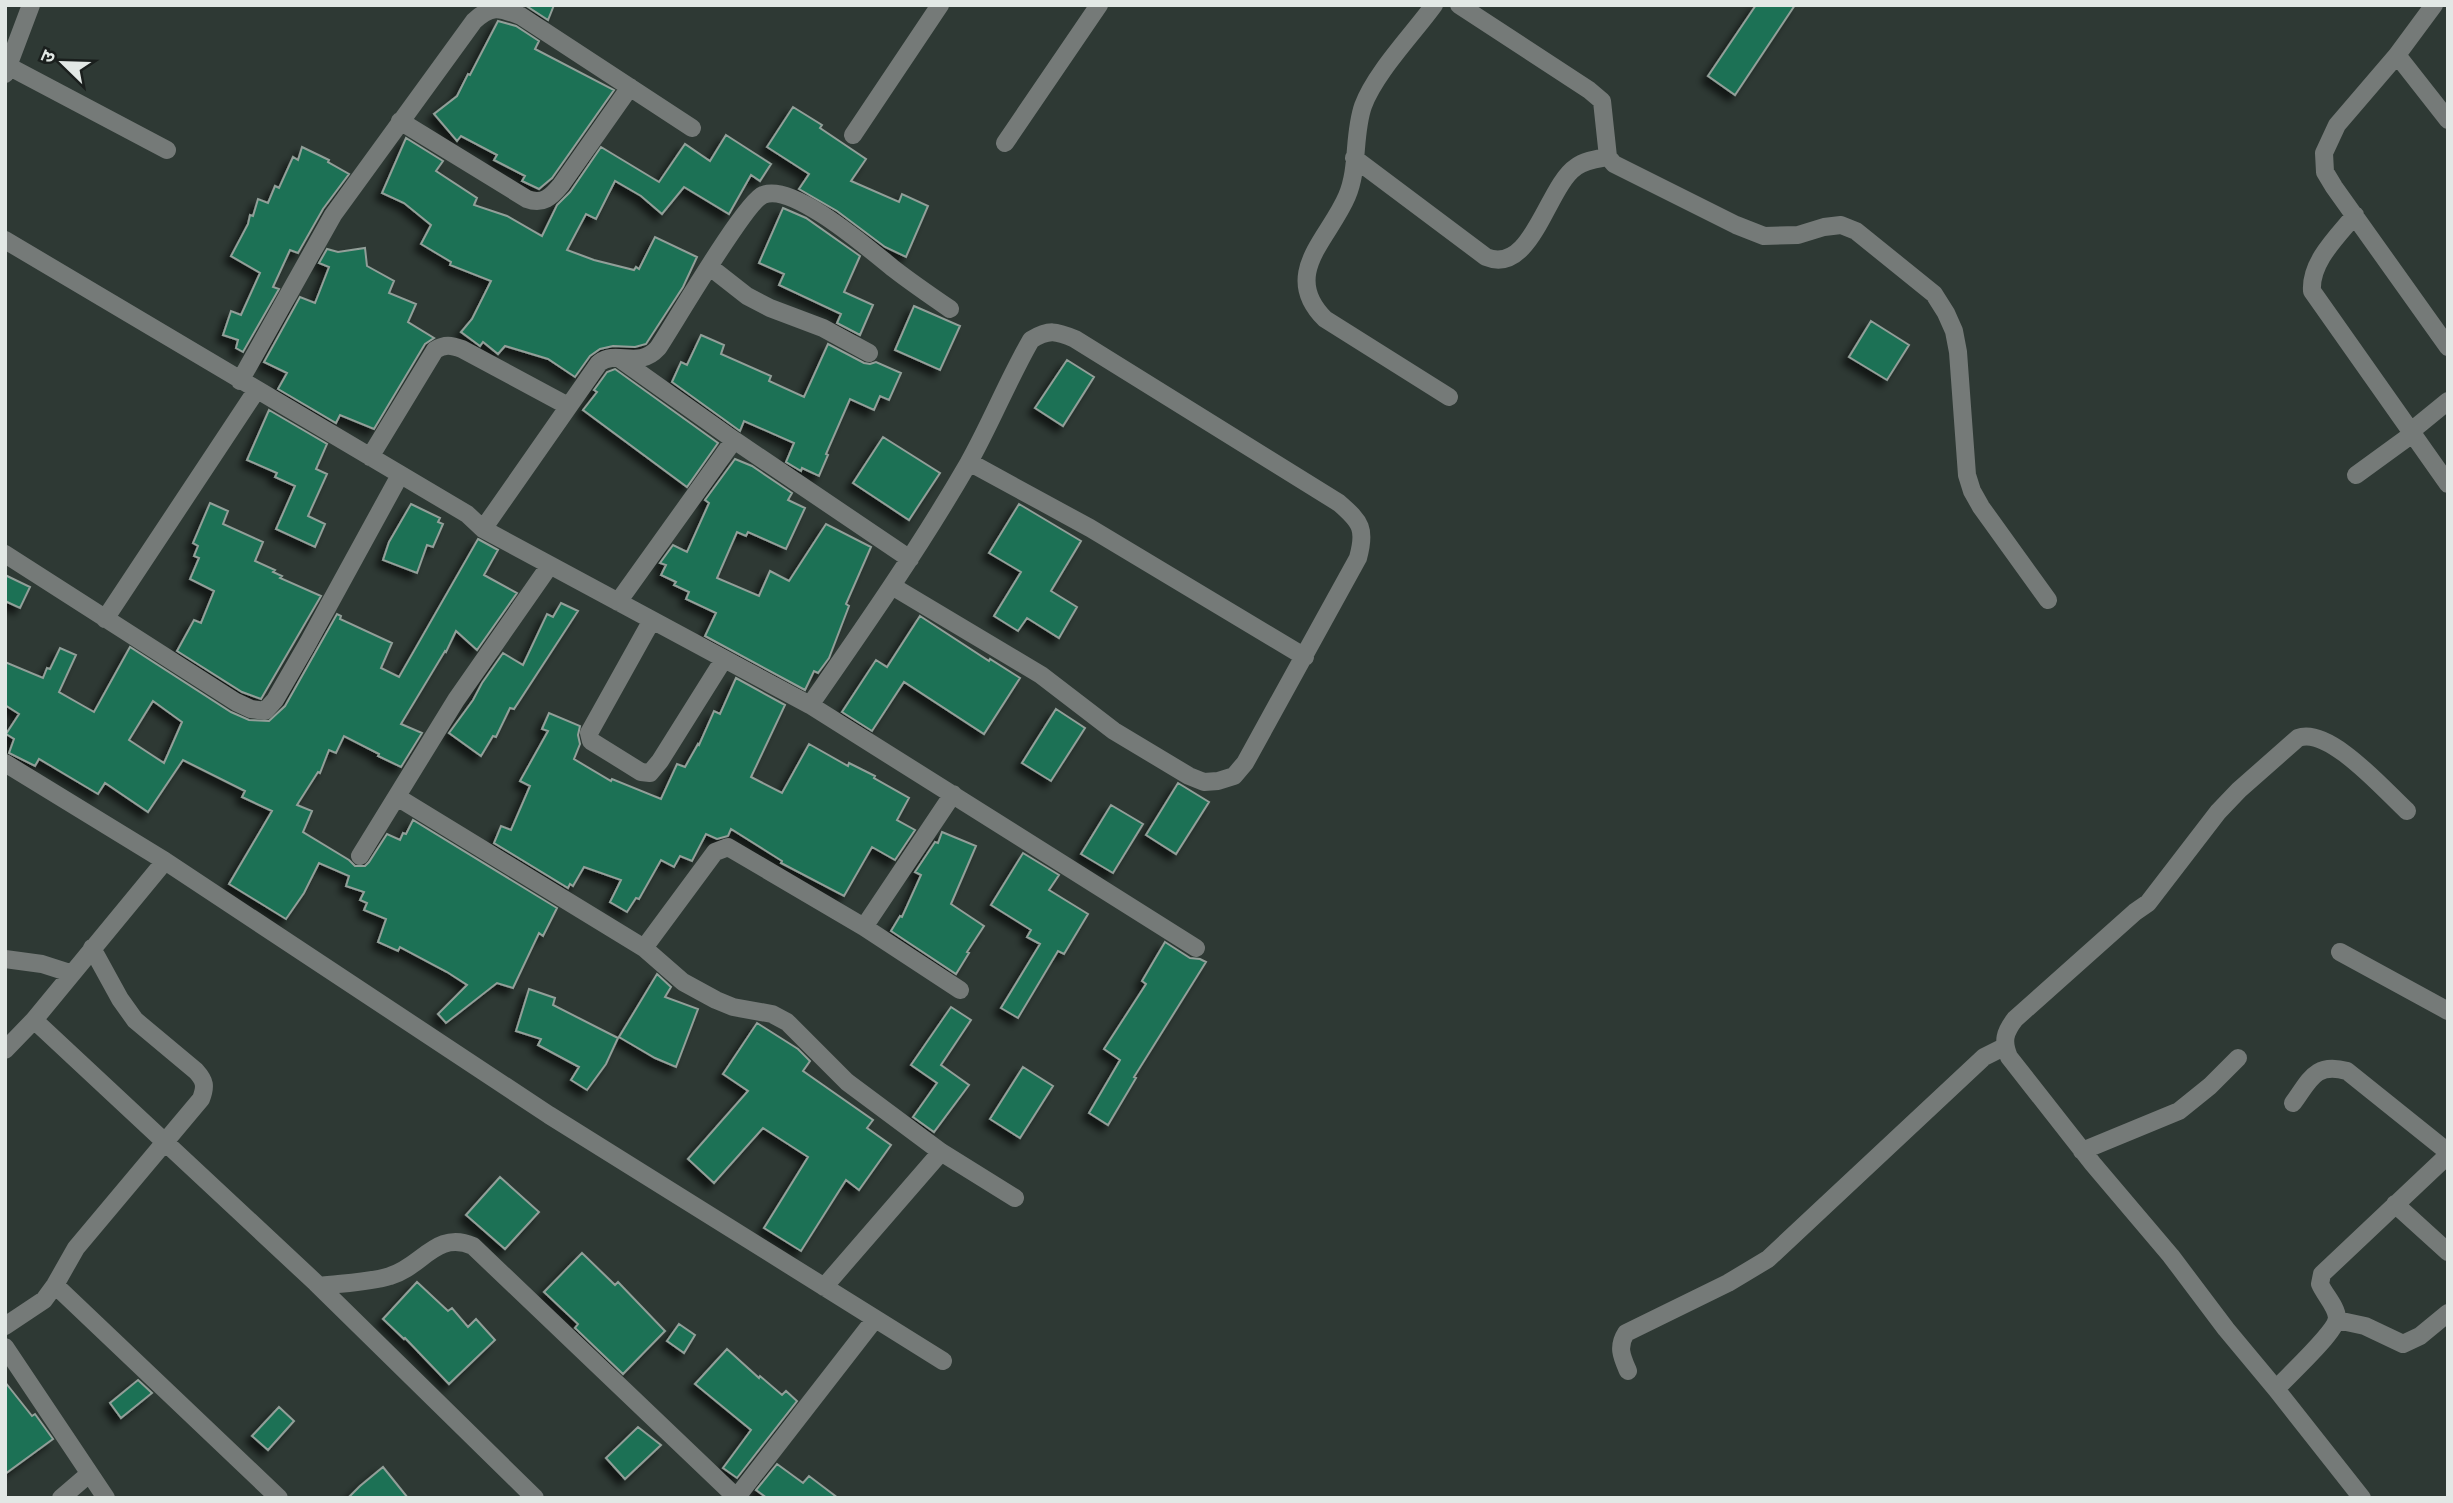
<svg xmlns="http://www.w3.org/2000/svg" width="2453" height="1503" font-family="'IBM Plex Sans','Noto Sans Devanagari',sans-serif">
  <defs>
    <filter id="shadow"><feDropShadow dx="-6" dy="6" stdDeviation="3.5" flood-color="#0009"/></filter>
  </defs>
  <rect width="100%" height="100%" fill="#2e3934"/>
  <path fill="#1c7155" stroke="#929f99" stroke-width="2" fill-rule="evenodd" filter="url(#shadow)" d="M525 5H554L548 20Z
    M1756 5H1795L1735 95 1708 76Z
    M498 21 516 26 539 41 535 49 614 90 552 178 539 189 522 181 525 176 494 160 497 155 461 136 457 141 434 114 457 96 468 74 470 75Z
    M793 107 822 125 820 128 866 159 851 181 899 202 902 194 928 206 906 257 885 247 837 211 799 189 809 174 767 147Z
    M726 135 771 164 760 181 751 175 729 214 684 187 662 214 641 196 615 181 596 219 586 214 567 250 594 260 634 270 636 267 639 269 655 237 697 257 683 287 646 344 635 347 613 346 600 349 590 356 575 377 548 359 505 346 498 354 483 342 480 346 461 332 472 319 491 281 450 265 451 262 421 244 431 225 404 203 382 193 406 138 443 161 436 171 477 198 474 205 507 216 542 236 557 205 570 192 601 147 659 182 685 144 710 161Z
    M302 147 329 160 328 162 349 174 323 209 298 253 290 250 273 287 279 289 243 352 236 348 238 340 223 335 231 311 241 315 260 273 231 256 248 224 250 215 253 216 258 199 268 203 275 186 279 188 293 157 298 160Z
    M783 208 806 218 860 256 844 292 873 305 860 335 837 323 841 314 779 285 784 274 759 263Z
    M365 248 367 266 394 281 389 293 416 304 408 322 434 338 425 344 374 429 340 415 336 423 278 389 287 373 264 362 300 297 315 303 329 267 319 263 327 249 338 252Z
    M914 306 960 326 940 370 895 350Z
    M1871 321 1909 345 1887 380 1849 357Z
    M701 335 724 345 721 354 771 376 769 381 804 397 828 344 864 363 870 364 876 362 901 373 889 400 880 396 874 410 850 399 826 454 828 455 819 476 802 468 801 471 786 462 794 443 744 421 740 431 672 382 681 362 687 365Z
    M1067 360 1094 377 1063 426 1035 408Z
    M615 369 718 443 687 487 583 410 597 392 594 390 607 372Z
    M269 410 327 444 316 469 327 474 308 516 325 524 315 547 276 529 295 486 275 477 277 473 247 460Z
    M883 437 940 473 909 520 853 483Z
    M735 459 752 466 792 493 788 500 805 508 786 549 748 532 746 536 737 532 717 578 759 596 770 571 789 581 826 524 871 547 846 604 849 606 829 658 818 673 814 671 805 690 705 636 716 613 686 599 689 592 674 585 676 582 661 575 666 565 660 563 673 545 687 552 709 503 705 500Z
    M210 503 228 511 223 524 263 542 255 561 275 570 273 572 282 576 280 578 321 596 261 699 242 692 177 651 194 620 201 623 214 591 190 579 199 558 194 556 198 546 193 543Z
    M411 504 440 518 438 522 443 524 433 547 427 545 417 573 383 560 389 542Z
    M1019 504 1081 541 1051 591 1077 607 1059 638 1027 618 1018 631 994 616 1021 572 989 553Z
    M478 539 498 550 484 575 517 593 477 650 456 631 446 652 445 651 401 724 422 733 401 767 378 756 379 754 344 736 336 753 329 750 320 773 318 772 297 805 312 811 303 832 349 860 355 866H365L369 862 387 834 400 840 403 833 406 834 413 820 557 908 543 936 539 933 513 988 497 983 446 1023 438 1014 467 985 447 972 400 947 398 951 378 942 386 919 364 910 367 903 360 900 364 892 346 886 349 876 319 863 304 893 286 919 229 884 272 811 242 797 245 791 183 760 148 812 105 783 98 794 39 759 35 766 9 753 14 739 6 734 19 714 5 705V662L43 678 47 668 50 669 60 648 76 655 59 692 94 712 130 647 231 712 249 720 269 721 285 706 337 614 341 616 340 619 392 643 381 668 399 677ZM153 701 182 722 164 763 129 740Z
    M5 575 30 587 20 608 5 601Z
    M561 603 578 611 514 709 510 708 496 737 493 736 481 756 449 733 473 700 482 683 503 653 523 665 547 614 553 617Z
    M920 616 989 661 990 659 1020 678 984 734 904 682 872 731 842 712 876 660 887 667Z
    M736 678 785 705 751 777 782 793 809 744 848 766 849 763 875 776 874 778 909 798 897 820 915 830 895 860 872 847 844 896 781 863 782 861 731 829 728 836 717 839 706 834 692 861 680 856 674 867 661 860 639 899 636 898 627 912 610 902 621 880 584 867 573 886 570 884 568 888 494 843 501 826 511 830 530 786 520 781 548 731 542 729 549 713 580 726 578 735 580 744 574 759 611 781 612 779 661 799 677 764 685 767 698 744 699 745 714 711 720 714Z
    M1056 709 1085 728 1051 781 1022 763Z
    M1178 783 1209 802 1176 854 1146 835Z
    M1111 805 1143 824 1113 873 1081 854Z
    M942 832 976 846 951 904 984 926 967 952 969 953 956 974 891 931 900 916 902 917 921 875 915 872 935 842 938 843Z
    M1023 853 1059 875 1049 890 1088 914 1064 954 1058 951 1018 1018 1001 1008 1040 944 1027 937 1031 930 991 905Z
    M1165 942 1190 958 1200 959 1206 962 1134 1077 1136 1078 1108 1125 1089 1113 1120 1060 1104 1049 1146 984 1142 981Z
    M657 974 671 987 665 997 698 1009 676 1067 655 1058 619 1037Z
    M529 989 555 998 553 1005 618 1038 606 1064 587 1090 571 1080 579 1067 538 1045 541 1039 516 1031Z
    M951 1007 971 1020 941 1065 969 1085 934 1132 913 1117 937 1083 911 1065Z
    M757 1023 798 1049 810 1061 803 1071 873 1120 867 1128 891 1145 859 1190 846 1180 801 1251 764 1228 808 1157 763 1128 714 1183 688 1159 748 1091 723 1074Z
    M1023 1067 1053 1086 1020 1138 990 1119Z
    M500 1177 539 1212 505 1249 466 1215Z
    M582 1253 615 1285 618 1282 665 1331 623 1374 575 1328 578 1324 544 1292Z
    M417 1282 448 1311 452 1308 468 1327 476 1319 495 1340 449 1384 405 1338 404 1339 383 1319Z
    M679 1324 695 1335 684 1353 667 1341Z
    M727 1349 759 1378 760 1376 782 1395 786 1391 797 1401 737 1478 723 1468 751 1430 695 1384Z
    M138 1380 152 1393 121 1418 110 1403Z
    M5 1382 32 1416 35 1414 53 1439 5 1474Z
    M279 1407 294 1421 268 1450 252 1436Z
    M638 1427 661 1445 625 1479 606 1458Z
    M777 1464 803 1483 809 1476 838 1498H767L756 1490Z
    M383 1467 408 1498H348L360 1486Z"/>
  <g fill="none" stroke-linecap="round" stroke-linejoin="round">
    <path stroke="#757a78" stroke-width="18" d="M1434 5C1413 34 1375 73 1363 106 1353 135 1359 168 1347 196 1329 239 1280 274 1325 319L1449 397
      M1459 5 1589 90 1602 101 1608 157 1614 164 1736 225 1764 236 1798 235 1824 227 1841 225 1856 231 1934 294 1946 313 1954 331 1958 352 1967 475 1972 491 1981 507 2048 600
      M2434 5 2397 55 2337 125 2324 153 2325 172 2334 187 2448 347
      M2397 55 2448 120
      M8 66 167 150
      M5 74 31 5
      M400 121 527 199C543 205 551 197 561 185L630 87
      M853 135 940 5
      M1005 143 1099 5
      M1354 158 1486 257C1532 276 1547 186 1576 167 1585 160 1597 159 1608 157
      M2355 215C2337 237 2310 262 2312 291L2448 484
      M5 240 467 514 483 529 810 705 1196 948
      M710 267 747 296 770 308 823 328 869 353
      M620 359 734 440 910 559
      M240 381 333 215 474 21C492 4 500 8 521 16L692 128
      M370 457 435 350C445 344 451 345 462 349L568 406
      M969 462 1090 528 1305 657
      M2356 475 2411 435 2410 432 2448 401
      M483 529 599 363C617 349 638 370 658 348 674 324 745 202 763 195 793 182 870 250 894 269 912 283 931 296 950 309
      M5 554 236 702 251 709 265 711 275 700 308 643 400 475
      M618 602 734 440
      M105 619 256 391
      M652 620 589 733 591 741 641 772 650 773 660 761 724 659
      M810 705C865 626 920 547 968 464 991 423 1008 380 1031 340 1049 329 1056 331 1075 339L1339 503C1361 522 1366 529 1358 558L1245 763 1234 776 1218 781 1204 782 1189 776 1114 731 1041 675 892 586
      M5 763 165 861 549 1115 943 1361
      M397 797 644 948 683 982 716 1000 733 1007 772 1014 787 1022 847 1082 941 1152 1015 1198
      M360 856 456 700 550 565
      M165 861 34 1020 316 1283 535 1498
      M864 927 960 990
      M644 948 715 852 728 847 864 927 953 794
      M2340 952 2448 1011
      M5 959 42 964 70 973
      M5 1050 34 1020
      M2293 1103C2310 1080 2315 1062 2347 1071L2448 1152
      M2082 1151 2179 1111 2210 1086 2238 1058
      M2395 1204 2448 1252
      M55 1285 279 1498
      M319 1286C342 1283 368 1283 390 1276 422 1267 436 1230 473 1246L737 1498
      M824 1287 941 1152
      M2337 1320 2365 1326 2403 1344 2420 1336 2448 1313
      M5 1326 44 1300 55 1285 76 1248 201 1099C206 1086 205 1081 196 1071L135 1020 120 999 92 948
      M5 1347 106 1498
      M1628 1371C1622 1357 1617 1347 1626 1333L1728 1283 1768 1259 1984 1057 2004 1047
      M2276 1389C2288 1376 2336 1332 2337 1318 2337 1307 2324 1294 2320 1284L2322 1274 2448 1155
      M61 1498 89 1474
      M736 1498 875 1319
      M2362 1498 2276 1389 2226 1329 2171 1256 2093 1164 2009 1057C2002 1041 2005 1032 2015 1019L2135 912 2148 903 2218 812 2239 790 2298 738C2329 726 2385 791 2407 811"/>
  </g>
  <rect width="2453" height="1503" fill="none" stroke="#e2e8e5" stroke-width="14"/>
  <g transform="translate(63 63) rotate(293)" stroke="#1a1f1d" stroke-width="5" paint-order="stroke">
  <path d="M0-5L12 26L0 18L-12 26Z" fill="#e2e8e5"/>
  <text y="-10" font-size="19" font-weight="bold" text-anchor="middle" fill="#e2e8e5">उ</text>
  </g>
</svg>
